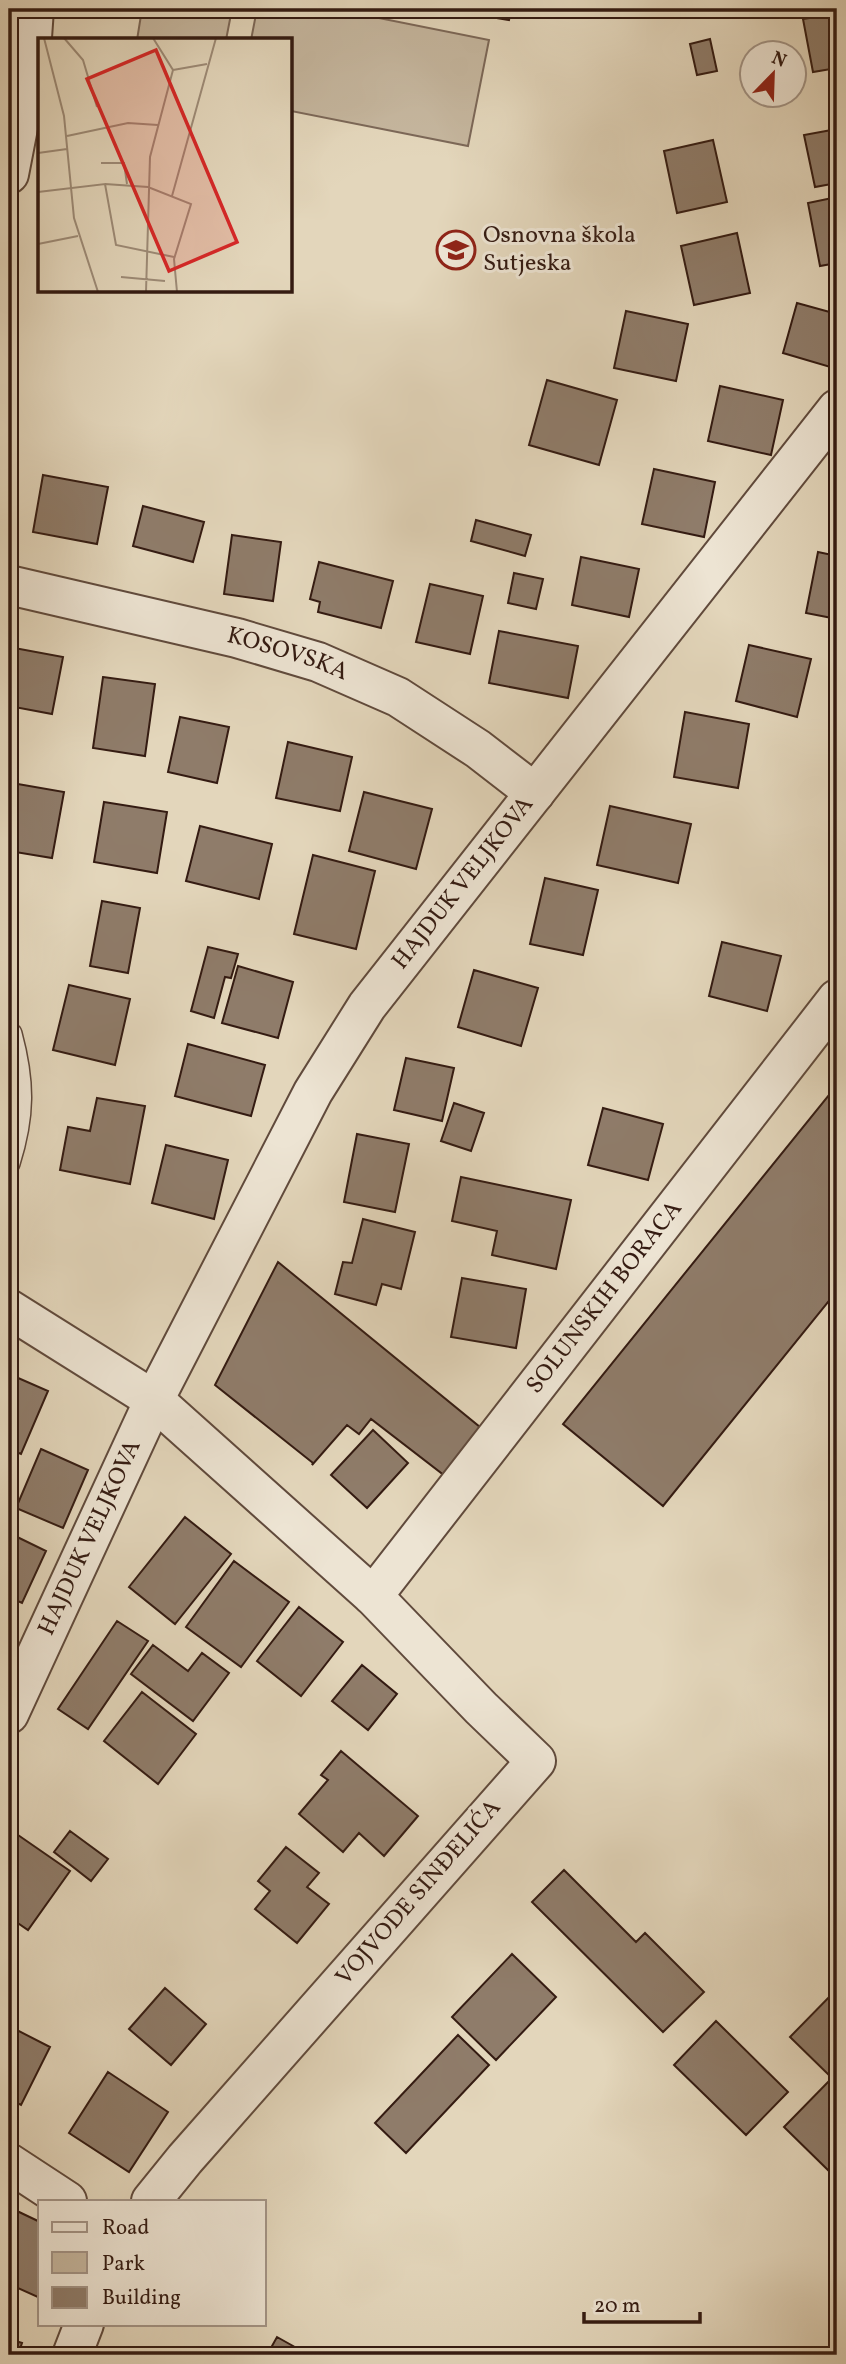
<svg xmlns="http://www.w3.org/2000/svg" width="846" height="2364" font-family="Vollkorn,serif">
  <rect width="100%" height="100%" fill="#e3d6bb"/>
  <filter id="stains"><feTurbulence type="fractalNoise" baseFrequency=".00286" numOctaves="4"/><feColorMatrix values="0 0 0 0 .2 0 0 0 0 .09 0 0 0 0 .02 0 0 0 .5 -.17"/></filter>
  <radialGradient id="worn" r=".72"><stop offset=".6" stop-color="#630" stop-opacity="0"/><stop offset="1" stop-color="#630" stop-opacity=".3"/></radialGradient>
  <path fill="#c5b69e" stroke="#7c6858" stroke-width="2" d="M142 9H232L226 40H137Z
    M257 9H334L489 40 468 146 291 111 290 40H251Z"/>
  <path fill="#8f7c6a" stroke="#341b12" stroke-width="2" d="M443 9H511L509 20Z
    M821 9H837V68L813 72 803 19 822 16Z
    M710 39 717 71 697 75 690 44Z
    M837 129V183L815 187 804 135Z
    M713 140 727 202 677 213 664 151Z
    M837 197V263L820 266 808 203Z
    M737 233 750 293 694 305 681 246Z
    M797 303 837 314V369L783 353Z
    M626 311 688 324 676 381 614 368Z
    M547 380 617 400 599 465 529 445Z
    M720 386 783 400 771 455 708 441Z
    M654 469 715 482 704 537 642 524Z
    M43 475 108 487 97 544 33 532Z
    M143 506 204 522 193 562 133 546Z
    M476 520 531 535 525 556 471 541Z
    M232 535 281 542 273 601 224 594Z
    M818 552 837 556V619L806 613Z
    M581 557 639 569 629 617 572 605Z
    M319 562 393 581 381 628 318 612 320 602 310 599Z
    M514 573 543 579 536 609 508 603Z
    M430 584 483 596 470 654 416 642Z
    M499 631 578 646 568 698 489 683Z
    M749 645 811 659 797 717 736 701Z
    M9 647 63 657 52 714 9 706Z
    M103 677 155 684 145 756 93 748Z
    M685 712 749 724 738 788 674 777Z
    M180 717 229 727 217 783 168 772Z
    M288 742 352 757 340 811 276 798Z
    M12 783 64 792 52 858 9 851V800Z
    M364 792 432 809 416 869 349 851Z
    M104 802 167 812 157 873 94 862Z
    M610 806 691 824 678 883 597 865Z
    M200 826 272 844 259 899 186 881Z
    M313 855 375 871 356 949 294 934Z
    M545 878 598 890 583 955 530 944Z
    M102 901 140 908 128 973 90 966Z
    M722 942 781 956 767 1011 709 996Z
    M208 947 238 954 231 978 225 977 214 1018 191 1011Z
    M238 966 293 982 278 1038 222 1023Z
    M474 970 538 988 521 1046 458 1027Z
    M69 985 130 999 115 1065 53 1050Z
    M188 1044 265 1065 251 1116 175 1096Z
    M406 1058 454 1068 442 1121 394 1110Z
    M837 1085V1291L663 1506 563 1424Z
    M97 1098 145 1106 130 1184 60 1170 68 1127 90 1131Z
    M454 1103 484 1113 471 1151 441 1141Z
    M603 1108 663 1124 648 1180 588 1165Z
    M357 1134 409 1144 395 1212 344 1202Z
    M166 1145 228 1160 214 1219 152 1203Z
    M461 1177 571 1200 556 1269 492 1255 497 1231 452 1221Z
    M363 1219 415 1232 401 1289 382 1284 376 1305 335 1294 343 1262 352 1263Z
    M278 1262 486 1432 449 1479 371 1419 359 1434 347 1425 312 1465 313 1463 215 1385Z
    M462 1278 526 1289 516 1348 451 1337Z
    M9 1374 48 1391 21 1454 9 1449Z
    M373 1430 408 1463 367 1508 331 1475Z
    M41 1449 88 1470 63 1528 16 1508Z
    M185 1517 231 1554 175 1624 129 1587Z
    M9 1533 46 1551 22 1603 9 1597Z
    M234 1561 289 1602 241 1667 186 1627Z
    M299 1607 343 1642 301 1696 257 1661Z
    M117 1621 148 1641 88 1729 58 1709Z
    M153 1645 188 1671 202 1653 229 1673 193 1721 131 1674Z
    M362 1665 397 1694 368 1730 332 1701Z
    M142 1692 196 1734 158 1784 104 1741Z
    M341 1751 418 1816 384 1856 359 1833 343 1852 299 1814 328 1780 321 1775Z
    M70 1831 108 1859 91 1881 54 1852Z
    M18 1835 70 1871 28 1930 9 1917V1848Z
    M286 1847 319 1873 307 1887 329 1904 297 1943 255 1909 270 1891 258 1881Z
    M564 1870 636 1942 645 1933 704 1992 663 2032 532 1902Z
    M512 1954 556 1997 496 2060 452 2017Z
    M165 1988 206 2024 171 2065 129 2029Z
    M837 1989V2167L831 2173 784 2127 832 2078 790 2037Z
    M716 2021 788 2092 746 2135 674 2065Z
    M9 2026 50 2047 21 2105 9 2099Z
    M458 2035 489 2065 406 2153 375 2123Z
    M108 2072 168 2112 129 2172 69 2133Z
    M17 2211 40 2222V2298L9 2284V2228Z
    M277 2337 309 2355H267Z
    M9 2339 22 2343 18 2355H9Z"/>
  <g fill="none" stroke-linecap="round" stroke-linejoin="round">
    <defs>
      <path id="service" d="M9 1033 11 1034C24 1082 24 1116 9 1163"/>
      <g id="minor">
        <path d="M9 174 30 66 34 9"/>
        <path id="s1" d="M9 585 237 638 318 662 398 697 478 749 535 793"/>
        <path d="M9 1309 154 1400 373 1596 481 1708 536 1761 185 2159 151 2201"/>
        <path id="s2" d="M373 1596 837 999"/>
        <path id="s3" d="M9 1714 154 1400 313 1092 367 1006 837 409"/>
        <path d="M9 2163 67 2201"/>
        <path d="M72 2355 84 2324"/>
      </g>
    </defs>
    <use href="#service" stroke="#604a3c" stroke-width="24"/>
    <use href="#minor" stroke="#604a3c" stroke-width="42"/>
    <use href="#service" stroke="#ede4d3" stroke-width="21"/>
    <use href="#minor" stroke="#ede4d3" stroke-width="38"/>
  </g>
  <defs>
    <symbol id="school-ring" viewBox="-11 -11 22 22"><circle r="9.5" fill="#ede4d3" stroke="#8f2418" stroke-width="1.5"/><path d="M0-5L7-2L0 1L-7-2ZM-4 1L0 2.5L4 1V4Q0 6-4 4Z" fill="#8f2418"/></symbol>
  </defs>
  <g fill-rule="evenodd">
    <use href="#school-ring" x="434" y="228" width="44" height="44"/>
  </g>
  <g text-anchor="middle" dominant-baseline="central" stroke-width="6" stroke-linejoin="round" paint-order="stroke">
    <g font-size="24" fill="#341b12" stroke="#ede4d3" text-anchor="start">
      <text x="483" y="236">Osnovna škola<tspan x="483" dy="28">Sutjeska</tspan></text>
    </g>
    <g font-size="24" fill="#341b12" stroke="#ede4d3">
      <text stroke="none"><textPath href="#s1" startOffset="287">KOSOVSKA</textPath></text>
      <text stroke="none"><textPath href="#s3" startOffset="950">HAJDUK VELJKOVA</textPath></text>
      <text stroke="none"><textPath href="#s2" startOffset="378">SOLUNSKIH BORACA</textPath></text>
      <text stroke="none"><textPath href="#s3" startOffset="194">HAJDUK VELJKOVA</textPath></text>
      <text transform="translate(419 1893) rotate(-49)">VOJVODE SINĐELIĆA</text>
    </g>
  </g>
  <g transform="translate(38 38)">
    <rect width="254" height="254" fill="#e3d6bb"/>
    <path fill="none" stroke="#9d8b77" stroke-width="2" d="M6 0 26 78 36 180 60 254M26 0 45 22 59 69M135 32 169 26M29 98 90 85 120 87M0 115 29 111M63 125H86L89 146M67 146 110 149 153 166 136 221 139 254M0 154 67 146 78 207 136 219M134 158 178 0M0 206 40 198M83 239 127 243M108 254 112 119 135 32 115 0"/>
    <path fill="#d62828" fill-opacity="0.15" stroke="#d62828" stroke-width="3.5" d="M118 12 199 204 131 233 49 41Z"/>
    <rect width="254" height="254" fill="none" stroke="#341b12" stroke-width="3.5"/>
  </g>
  <rect width="846" height="2364" fill="none" stroke="#e3d6bb" stroke-width="35"/>
  <rect x="10" y="10" width="825" height="2343" fill="none" stroke="#341b12" stroke-width="3.5"/>
  <rect x="18" y="18" width="811" height="2329" fill="none" stroke="#341b12" stroke-width="2"/>
  <rect x="38" y="2200" width="228" height="126" fill="#ede4d3" stroke="#a39486" stroke-width="2"/>
  <rect x="52" y="2222" width="35" height="10" fill="#ede4d3" stroke="#a39486" stroke-width="2"/>
  <text x="102" y="2234" font-size="21" fill="#341b12">Road</text>
  <rect x="52" y="2252" width="35" height="21" fill="#c5b69e" stroke="#a39486" stroke-width="2"/>
  <text x="102" y="2270" font-size="21" fill="#341b12">Park</text>
  <rect x="52" y="2287" width="35" height="21" fill="#8f7c6a" stroke="#a39486" stroke-width="2"/>
  <text x="102" y="2304" font-size="21" fill="#341b12">Building</text>
  <g transform="translate(773 74) rotate(23)"><circle r="33" fill="#ede4d3" stroke="#a39486" stroke-width="2"/>
  <path d="M0-5L12 26L0 18L-12 26Z" fill="#8f2418"/>
  <text y="-10" font-size="19" font-weight="bold" text-anchor="middle" fill="#341b12">N</text>
  </g>
  <path d="M584 2312v10h116v-10" fill="none" stroke="#341b12" stroke-width="3.5"/>
  <text x="594" y="2312" font-size="21" fill="#341b12" stroke="#ede4d3" stroke-width="5" paint-order="stroke">20 m</text>
  <rect width="100%" height="100%" filter="url(#stains)"/>
  <rect width="100%" height="100%" fill="url(#worn)"/>
</svg>
